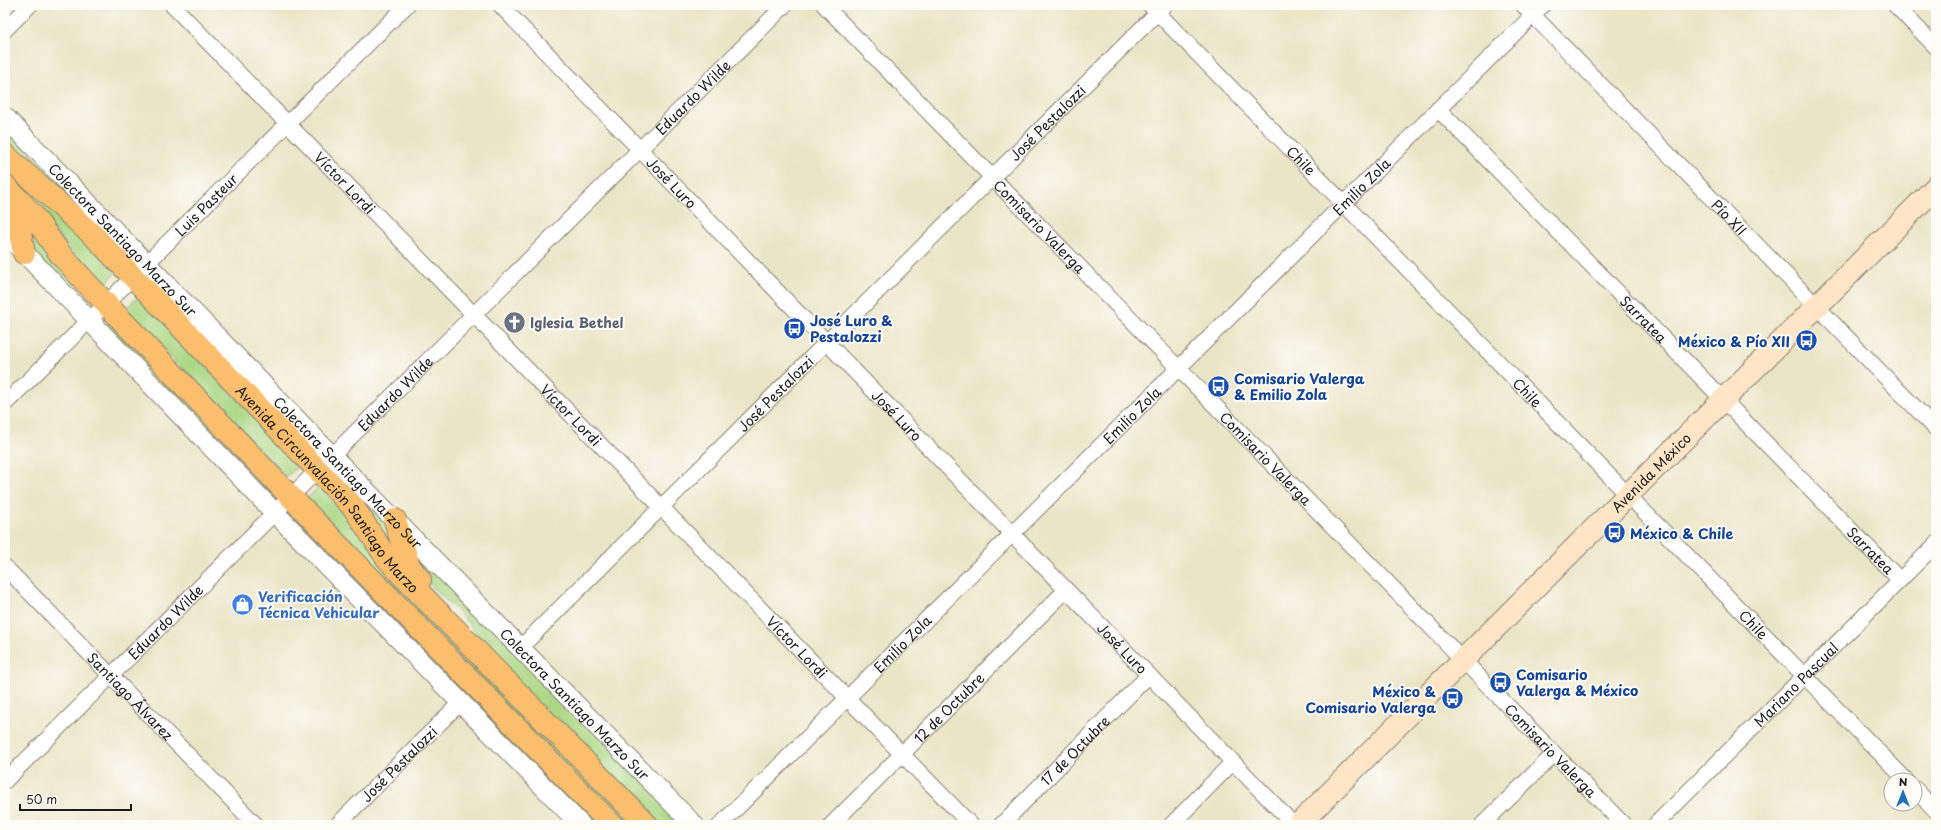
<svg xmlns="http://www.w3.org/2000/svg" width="1941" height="830" font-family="'Playpen Sans',sans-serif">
  <rect width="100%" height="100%" fill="#fdfcf7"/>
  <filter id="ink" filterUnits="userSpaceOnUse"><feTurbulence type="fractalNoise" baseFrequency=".025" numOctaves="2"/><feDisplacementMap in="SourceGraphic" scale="8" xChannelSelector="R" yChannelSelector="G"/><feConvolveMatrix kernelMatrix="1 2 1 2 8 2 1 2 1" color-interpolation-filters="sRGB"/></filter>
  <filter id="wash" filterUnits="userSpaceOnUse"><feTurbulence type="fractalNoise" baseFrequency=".012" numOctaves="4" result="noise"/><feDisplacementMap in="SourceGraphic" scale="16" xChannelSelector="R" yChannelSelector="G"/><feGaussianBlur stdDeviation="0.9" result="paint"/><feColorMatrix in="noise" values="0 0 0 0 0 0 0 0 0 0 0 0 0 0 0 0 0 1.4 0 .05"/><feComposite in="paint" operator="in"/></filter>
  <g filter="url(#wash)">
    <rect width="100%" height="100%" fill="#ebe5c7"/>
    <path fill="#abd783" stroke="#647a50" d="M5 127 104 230 5 145Z
      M5 165 75 229 115 273 106 284 99 285 28 198 5 175Z
      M23 219 89 300 84 304 36 256Z
      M139 296 298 463 297 467 286 477 125 309Z
      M109 322 271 489 269 493 107 326Z
      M334 472 382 516 401 560Z
      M319 487H320L637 825H623L310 507 307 498Z
      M407 542 686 825H657L506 671 465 619 420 574Z
      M319 546 358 577 601 825H589Z"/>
  </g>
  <g filter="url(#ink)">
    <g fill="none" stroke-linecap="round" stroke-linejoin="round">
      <defs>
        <g id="minor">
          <path id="s1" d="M172 5 971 825"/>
          <path id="s2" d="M500 5 1294 825"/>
          <path id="s3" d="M824 5 1624 825"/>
          <path id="s4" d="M1150 5 1906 780"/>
          <path id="s5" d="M1523 5 1936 429"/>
          <path d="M1895 5 1936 47"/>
          <path d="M5 30 30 5"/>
          <path id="s6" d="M1438 109 1900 580"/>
          <path id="s7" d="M5 404 407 5"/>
          <path id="s8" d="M5 567 256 825"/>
          <path id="s9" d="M521 647 1165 5"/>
          <path id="s10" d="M5 781 785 5"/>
          <path d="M1915 789 1936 811"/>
          <path id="s11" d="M337 825 461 702"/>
          <path id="s12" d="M720 825 1543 5"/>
          <path id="s13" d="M831 825 1066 590"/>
          <path id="s14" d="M1001 825 1149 675"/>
          <path d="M1171 825 1233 762"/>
          <path d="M1482 825 1554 754"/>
          <path id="s15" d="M1655 825 1936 544"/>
        </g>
        <g id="tertiary">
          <path id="s16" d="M5 117 332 456 694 825"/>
          <path d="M5 233 274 512 581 825"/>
        </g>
        <g id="secondary">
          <path id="s17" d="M1298 825 1936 187"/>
        </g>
        <g id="primary">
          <path id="s18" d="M5 155 96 238 354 508 386 557 401 574 647 825"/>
          <path d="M5 186 32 214 61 255 91 288 290 496 612 825"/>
          <path d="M5 197C19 212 20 234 24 253"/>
          <path d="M395 520 409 566 420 580"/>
        </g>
      </defs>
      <use href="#minor" stroke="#848072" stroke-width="17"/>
      <use href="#tertiary" stroke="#848072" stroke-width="21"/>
      <use href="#secondary" stroke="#848072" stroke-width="24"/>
      <use href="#primary" stroke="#848072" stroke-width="24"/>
      <use href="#minor" stroke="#fff" stroke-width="15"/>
      <use href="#tertiary" stroke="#fff" stroke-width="19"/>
      <use href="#secondary" stroke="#fde5c5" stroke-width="22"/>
      <use href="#primary" stroke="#fabe6d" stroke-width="22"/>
    </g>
  </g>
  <defs>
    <symbol id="church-disc" viewBox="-11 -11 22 22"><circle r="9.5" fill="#6b7280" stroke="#fdfcf7"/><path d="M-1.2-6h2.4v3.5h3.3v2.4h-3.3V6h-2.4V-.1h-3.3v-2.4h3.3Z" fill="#fff"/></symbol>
    <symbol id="bus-disc" viewBox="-11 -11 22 22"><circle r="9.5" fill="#1a4fb4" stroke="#fdfcf7"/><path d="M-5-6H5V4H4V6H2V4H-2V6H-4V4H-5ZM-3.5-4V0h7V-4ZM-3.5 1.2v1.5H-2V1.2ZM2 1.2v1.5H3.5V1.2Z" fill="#fff"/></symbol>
    <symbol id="shop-disc" viewBox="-11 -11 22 22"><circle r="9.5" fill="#3f7fe0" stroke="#fdfcf7"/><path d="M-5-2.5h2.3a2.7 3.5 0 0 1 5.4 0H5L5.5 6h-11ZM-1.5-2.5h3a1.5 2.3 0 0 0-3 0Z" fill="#fff"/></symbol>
  </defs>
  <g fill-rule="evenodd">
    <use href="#church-disc" x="502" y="310" width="25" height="25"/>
    <use href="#bus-disc" x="782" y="316" width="25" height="25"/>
    <use href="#bus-disc" x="1794" y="328" width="25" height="25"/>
    <use href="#bus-disc" x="1206" y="374" width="25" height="25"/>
    <use href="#bus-disc" x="1602" y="520" width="25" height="25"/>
    <use href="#shop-disc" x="230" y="592" width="25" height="25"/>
    <use href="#bus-disc" x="1488" y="670" width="25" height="25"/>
    <use href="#bus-disc" x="1440" y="686" width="25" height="25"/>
  </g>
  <g text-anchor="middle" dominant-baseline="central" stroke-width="4" stroke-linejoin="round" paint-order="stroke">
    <g font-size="14" fill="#1c1c1c" stroke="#fdfcf7">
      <text stroke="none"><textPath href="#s10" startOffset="970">Eduardo Wilde</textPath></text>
      <text stroke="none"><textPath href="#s9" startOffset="743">José Pestalozzi</textPath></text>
      <text stroke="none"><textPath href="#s4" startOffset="217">Chile</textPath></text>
      <text stroke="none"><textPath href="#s2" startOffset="247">José Luro</textPath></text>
      <text stroke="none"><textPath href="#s1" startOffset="248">Víctor Lordi</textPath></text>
      <text stroke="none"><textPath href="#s12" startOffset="905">Emilio Zola</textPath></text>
      <text stroke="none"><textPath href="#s7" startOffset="283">Luis Pasteur</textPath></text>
      <text stroke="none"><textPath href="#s5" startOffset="296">Pío XII</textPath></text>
      <text stroke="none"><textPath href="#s3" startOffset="309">Comisario Valerga</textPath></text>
      <text stroke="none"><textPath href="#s16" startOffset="170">Colectora Santiago Marzo Sur</textPath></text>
      <text stroke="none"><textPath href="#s6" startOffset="294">Sarratea</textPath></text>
      <text stroke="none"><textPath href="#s10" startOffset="550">Eduardo Wilde</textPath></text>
      <text stroke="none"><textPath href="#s4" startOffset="541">Chile</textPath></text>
      <text stroke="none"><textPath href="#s9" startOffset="359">José Pestalozzi</textPath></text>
      <text stroke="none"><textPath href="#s1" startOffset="572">Víctor Lordi</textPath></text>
      <text stroke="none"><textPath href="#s2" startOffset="571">José Luro</textPath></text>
      <text stroke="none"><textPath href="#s12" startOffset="581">Emilio Zola</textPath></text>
      <text stroke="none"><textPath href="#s3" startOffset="633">Comisario Valerga</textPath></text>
      <text stroke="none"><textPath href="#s16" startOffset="494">Colectora Santiago Marzo Sur</textPath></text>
      <text stroke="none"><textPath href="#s17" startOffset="499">Avenida México</textPath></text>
      <text stroke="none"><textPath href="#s18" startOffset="465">Avenida Circunvalación Santiago Marzo</textPath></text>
      <text stroke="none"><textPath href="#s6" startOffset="618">Sarratea</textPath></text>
      <text stroke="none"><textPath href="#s10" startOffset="226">Eduardo Wilde</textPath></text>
      <text stroke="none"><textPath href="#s4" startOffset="865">Chile</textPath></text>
      <text stroke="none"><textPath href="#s12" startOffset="257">Emilio Zola</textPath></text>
      <text stroke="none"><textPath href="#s1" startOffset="896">Víctor Lordi</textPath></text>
      <text stroke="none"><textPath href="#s2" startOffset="895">José Luro</textPath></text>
      <text stroke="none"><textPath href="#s15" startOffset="199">Mariano Pascual</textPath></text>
      <text stroke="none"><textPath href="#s8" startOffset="180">Santiago Álvarez</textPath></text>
      <text stroke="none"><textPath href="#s16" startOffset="818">Colectora Santiago Marzo Sur</textPath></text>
      <text stroke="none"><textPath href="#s13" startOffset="166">12 de Octubre</textPath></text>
      <text stroke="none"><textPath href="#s14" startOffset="105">17 de Octubre</textPath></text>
      <text stroke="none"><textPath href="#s3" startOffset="1041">Comisario Valerga</textPath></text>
      <text stroke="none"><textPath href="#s11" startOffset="87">José Pestalozzi</textPath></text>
    </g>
    <g font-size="14" font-weight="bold" fill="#164399" stroke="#fdfcf7" text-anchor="start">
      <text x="810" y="320">José Luro &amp;<tspan x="810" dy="16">Pestalozzi</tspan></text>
      <text x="1790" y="341" text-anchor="end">México &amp; Pío XII</text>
      <text x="1234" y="378">Comisario Valerga<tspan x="1234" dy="16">&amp; Emilio Zola</tspan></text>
      <text x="1630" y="533">México &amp; Chile</text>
      <text x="1516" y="674">Comisario<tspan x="1516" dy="16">Valerga &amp; México</tspan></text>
      <text x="1436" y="691" text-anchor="end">México &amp;<tspan x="1436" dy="16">Comisario Valerga</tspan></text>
    </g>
    <g font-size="14" font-weight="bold" fill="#5b616d" stroke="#fdfcf7" text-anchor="start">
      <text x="530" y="322">Iglesia Bethel</text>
    </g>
    <g font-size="14" font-weight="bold" fill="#366cbe" stroke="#fdfcf7" text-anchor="start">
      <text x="258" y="596">Verificación<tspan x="258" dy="16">Técnica Vehicular</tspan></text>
    </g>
  </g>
  <rect width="1941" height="830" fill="none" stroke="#fdfcf7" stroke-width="20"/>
  <g transform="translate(1903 792)"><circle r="19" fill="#fdfcf7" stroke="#a3a29f"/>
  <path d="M0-3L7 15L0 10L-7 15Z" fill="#1f6fb2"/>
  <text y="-6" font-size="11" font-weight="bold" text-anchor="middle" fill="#1c1c1c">N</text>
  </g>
  <path d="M20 804v6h111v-6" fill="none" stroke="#1c1c1c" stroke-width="2"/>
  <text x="26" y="804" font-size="12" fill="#1c1c1c" stroke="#fdfcf7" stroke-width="3" paint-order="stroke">50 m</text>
</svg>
